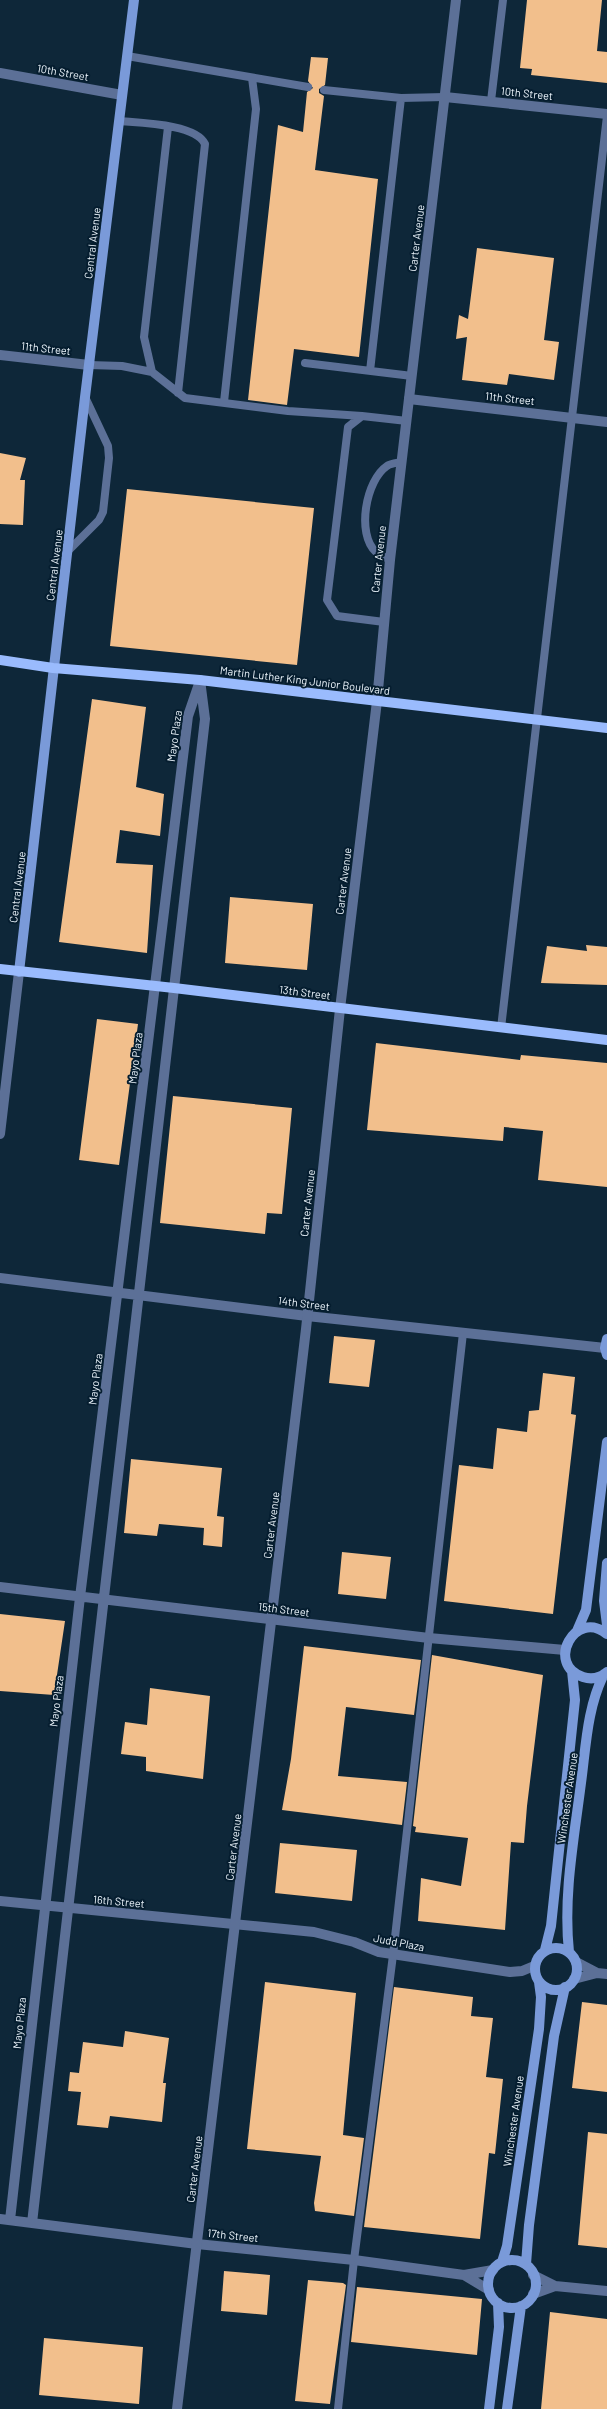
<svg xmlns="http://www.w3.org/2000/svg" width="607" height="2409" font-family="Barlow,sans-serif">
  <rect width="100%" height="100%" fill="#0e2739"/>
  <path fill="#f2bf8c" d="M527 0H602L597 51 607 52V83L531 75 532 69 520 68Z
    M311 57 328 58 325 85 319 89V93L324 96 315 170 378 179 359 357 294 349 287 405 248 400 278 125 303 132 307 92 313 88 308 81Z
    M477 248 554 258 544 340 559 342 554 380 509 374 507 385 462 380 467 337 456 339 459 315 468 319Z
    M0 453 26 458 20 480H25L23 525 0 524Z
    M127 489 314 508 297 665 110 646Z
    M92 699 146 707 136 787 164 794 160 836 120 830 116 863 153 865 147 953 59 942Z
    M230 897 313 904 307 970 225 963Z
    M586 945 607 947V985L541 983 547 946 587 951Z
    M97 1019 138 1024 119 1165 79 1160Z
    M376 1043 520 1060 521 1055 607 1063V1187L538 1180 543 1131 504 1127 503 1141 367 1130Z
    M173 1096 292 1108 282 1214 267 1213 265 1234 160 1223Z
    M334 1336 375 1340 369 1387 329 1383Z
    M543 1373 575 1377 571 1414 576 1415 553 1614 444 1601 459 1465 493 1469 497 1428 527 1432 529 1411 539 1410Z
    M131 1459 222 1468 217 1516 224 1517 222 1547 203 1545 204 1528 159 1524 157 1536 124 1533Z
    M342 1552 391 1557 386 1599 338 1594Z
    M0 1614 65 1621 54 1695 0 1691Z
    M304 1646 421 1660 414 1715 346 1707 338 1776 407 1782 402 1825 282 1810 291 1759Z
    M432 1655 543 1675 527 1806 524 1843 511 1842 505 1930 418 1921 421 1878 461 1886 468 1838 415 1832 416 1827 413 1826Z
    M150 1688 210 1696 203 1779 146 1771V1757L121 1754 125 1722 147 1725Z
    M280 1843 357 1850 352 1901 275 1893Z
    M265 1982 356 1993 343 2135 364 2138 354 2216 315 2211 314 2203 321 2156 247 2149Z
    M394 1987 473 1997 471 2016 493 2018 486 2077 503 2079 495 2154 489 2153 480 2239 364 2227Z
    M582 2002 607 2005V2092L572 2088Z
    M125 2031 169 2038 163 2083H166L162 2122 110 2116 108 2128 77 2125 81 2092 68 2091 70 2072 79 2073 83 2042 123 2047Z
    M588 2132 607 2134V2248L578 2245Z
    M224 2271 270 2275 267 2315 221 2311Z
    M308 2280 343 2283 346 2285 330 2404 295 2401Z
    M357 2287 482 2299 477 2355 351 2342Z
    M550 2312 607 2319V2409H541Z
    M44 2338 143 2347 139 2404 39 2395Z"/>
  <g fill="none" stroke-linecap="round" stroke-linejoin="round">
    <path stroke="#5c7097" stroke-width="8" d="M127 56 308 87
      M324 90 401 98 445 97
      M491 101 503 0
      M119 121C140 123 196 124 205 144L178 393
      M168 127 144 337 152 372 185 398 288 411 362 416
      M305 363 412 376
      M89 365 122 366 152 372
      M370 371 401 98
      M224 402 256 109 252 78
      M68 551 99 520 103 512 109 458 108 446 85 397
      M390 560C386 557 380 556 376 552 356 534 366 480 387 466 391 463 397 463 402 462
      M384 622 337 616 327 600 348 427 362 416 407 421
      M501 1028 607 116
      M338 2409 354 2260 393 1955 463 1333"/>
    <path stroke="#5c7097" stroke-width="10" d="M0 73 122 95
      M0 355 89 365
      M409 399 607 422
      M0 1278 307 1316 605 1348
      M0 1587 429 1638 565 1650
      M0 1901 314 1932 354 1942 379 1952 510 1972 522 1971 534 1966
      M576 1962 597 1973 607 1974
      M574 1979 597 1973
      M0 2219 197 2244 354 2260 464 2275 493 2270
      M10 2220 80 1597 188 716 199 684
      M32 2223 205 719 200 680
      M464 2275 489 2290
      M533 2275 555 2286 607 2291
      M533 2294 555 2286"/>
    <path stroke="#5c7097" stroke-width="10" d="M445 97 607 114
      M0 1134 19 972
      M177 2409 306 1329 340 1009 377 701 390 560 456 0"/>
    <path stroke="#7a9ad9" stroke-width="10" d="M19 972 85 397 134 0
      M607 1339 605 1348 607 1355
      M607 1563 604 1601 607 1625
      M577 1631 586 1610 607 1442
      M607 1672C600 1678 592 1680 583 1677 545 1665 575 1608 607 1634
      M535 1969a21 21 0 1 1 42 0a21 21 0 1 1-42 0Z
      M545 1950 551 1926 575 1700 572 1671
      M569 1952C563 1896 574 1839 581 1783 586 1746 587 1708 604 1674
      M488 2284a24 24 0 1 1 48 0a24 24 0 1 1-48 0Z
      M502 2262 507 2246 539 2029 541 1997 539 1982
      M526 2264 529 2225 554 2036 565 1987
      M489 2409 499 2327 498 2303
      M507 2409 521 2306"/>
    <path stroke="#9abbfd" stroke-width="10" d="M0 660 53 668 200 680 607 728
      M0 969 174 988 607 1040"/>
  </g>
  <g text-anchor="middle" dominant-baseline="central" stroke-width="4" stroke-linejoin="round" paint-order="stroke">
    <g font-size="11" fill="#edf6fd" stroke="#051d2f">
      <text transform="translate(63 72) rotate(10)">10th Street</text>
      <text transform="translate(527 93) rotate(6)">10th Street</text>
      <text transform="translate(416 238) rotate(-83)">Carter Avenue</text>
      <text transform="translate(92 243) rotate(-83)">Central Avenue</text>
      <text transform="translate(46 348) rotate(6)">11th Street</text>
      <text transform="translate(510 398) rotate(6)">11th Street</text>
      <text transform="translate(378 559) rotate(-84)">Carter Avenue</text>
      <text transform="translate(54 565) rotate(-83)">Central Avenue</text>
      <text transform="translate(305 680) rotate(7)">Martin Luther King Junior Boulevard</text>
      <text transform="translate(174 736) rotate(-82)">Mayo Plaza</text>
      <text transform="translate(343 881) rotate(-83)">Carter Avenue</text>
      <text transform="translate(17 887) rotate(-83)">Central Avenue</text>
      <text transform="translate(305 992) rotate(7)">13th Street</text>
      <text transform="translate(135 1058) rotate(-83)">Mayo Plaza</text>
      <text transform="translate(307 1203) rotate(-84)">Carter Avenue</text>
      <text transform="translate(304 1303) rotate(7)">14th Street</text>
      <text transform="translate(95 1379) rotate(-83)">Mayo Plaza</text>
      <text transform="translate(271 1525) rotate(-83)">Carter Avenue</text>
      <text transform="translate(284 1609) rotate(7)">15th Street</text>
      <text transform="translate(56 1701) rotate(-83)">Mayo Plaza</text>
      <text transform="translate(567 1798) rotate(-82)">Winchester Avenue</text>
      <text transform="translate(233 1847) rotate(-83)">Carter Avenue</text>
      <text transform="translate(119 1901) rotate(5)">16th Street</text>
      <text transform="translate(399 1942) rotate(11)">Judd Plaza</text>
      <text transform="translate(19 2023) rotate(-84)">Mayo Plaza</text>
      <text transform="translate(513 2121) rotate(-82)">Winchester Avenue</text>
      <text transform="translate(194 2169) rotate(-83)">Carter Avenue</text>
      <text transform="translate(233 2235) rotate(6)">17th Street</text>
    </g>
  </g>
</svg>
